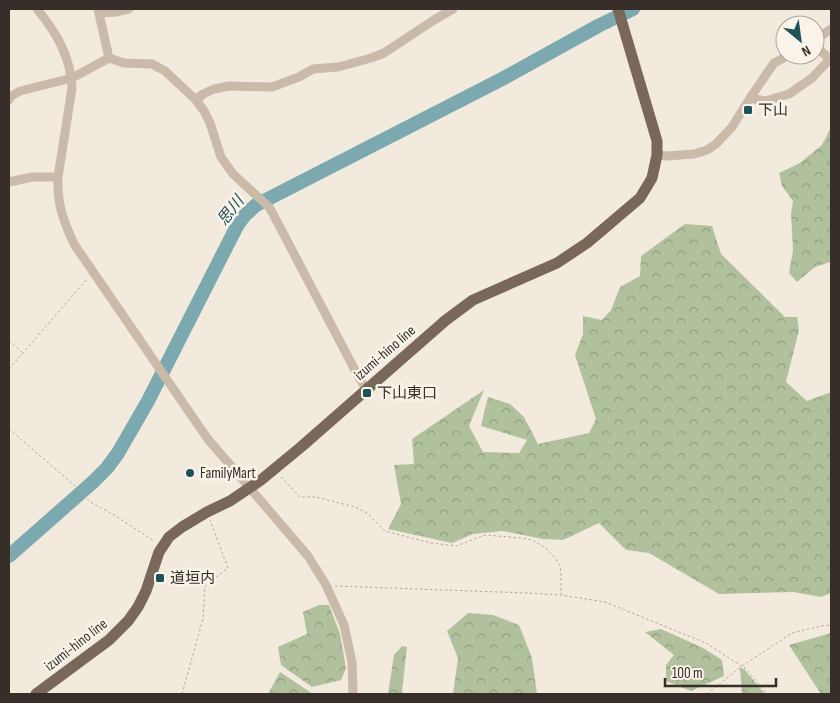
<svg xmlns="http://www.w3.org/2000/svg" width="840" height="703" font-family="'Sofia Sans Condensed','Noto Sans JP',sans-serif">
  <defs>
    <pattern id="forest-crowns" width="20" height="18" patternUnits="userSpaceOnUse" patternTransform="scale(1.25)"><rect width="20" height="18" fill="#b2c19d"/><path d="M2 6a3 3 0 1 1 6 0M12 15a3 3 0 1 1 6 0" fill="none" stroke="#929d80"/></pattern>
  </defs>
  <rect width="100%" height="100%" fill="#f2eadd"/>
  <path fill="url(#forest-crowns)" d="M831 127V263L830 262 815 267 797 282 789 273 793 251 791 213 793 201 782 186 779 173 800 163 822 145Z
    M685 224 712 226 721 254 785 317H797L799 330 786 382 807 401 831 392V593L821 597 793 592 719 594 649 553 626 550 599 523 563 540 543 539 503 531 473 534 452 543 388 529 401 504 394 465 414 464 412 439 484 390 469 426 483 452 519 453 527 440 481 426 488 397 510 404 524 417 538 444 589 433 596 419 575 355 583 334V316L602 320 611 310 620 287 640 276 641 256Z
    M319 605H329L340 634 346 668 341 680 312 687 281 665 278 647 307 634 303 612Z
    M468 613 493 615 519 625 532 658 537 694H453L458 658 447 631Z
    M661 629 703 648 722 660 724 676 691 691 666 681V665L674 655 645 632Z
    M831 633V694H821L789 645Z
    M402 646 407 647 402 691 403 694H388L394 655Z
    M740 668 744 669 765 694H742Z
    M280 672 313 694H268Z"/>
  <g fill="none" stroke-linecap="round" stroke-linejoin="round">
    <path stroke="#7ca9af" stroke-width="14" d="M9 556 93 482 107 468 118 453 148 401 237 226 245 215 256 205 504 78 598 26 633 9"/>
    <path stroke="#b6a593" stroke-width="1" stroke-dasharray="2.5 2.5" stroke-linecap="butt" d="M9 341 22 352
      M9 369 87 279
      M9 429 74 485 89 501 114 515 154 541
      M281 477 300 497H316L355 507 367 513 385 531 431 543 456 546 485 535 522 538 532 540 546 548 556 559 560 566 561 573V594
      M335 586 527 593 561 595 605 602 706 643 746 669 767 694
      M182 694 203 619 205 586 228 568 210 520
      M707 694 742 666 792 633 821 626 831 625"/>
    <path stroke="#cabaa9" stroke-width="9" d="M37 9C56 32 71 57 72 88L58 177C57 204 63 220 74 244L207 438 308 556 326 585 344 625 352 662 353 694
      M98 9 109 58
      M99 13 117 12 129 9
      M815 40 831 29
      M750 98 765 101 789 94 812 78 830 59 815 46
      M9 100 10 97 20 91 72 78 109 58 124 63 152 64 165 71 196 100 204 111 210 123 221 157 233 174 269 207 272 212 357 374 366 389
      M196 100 203 94 214 89 229 86 272 87 299 77 313 69 338 67 371 58 384 53 434 20 453 9
      M657 155 667 156 694 154 707 150 716 144 732 127 750 98 774 63 789 55
      M9 182 32 177H58"/>
    <path stroke="#79675a" stroke-width="11" d="M36 694 109 640 128 621 138 607 146 591 159 552 169 537 182 527 207 512 230 501 261 480 301 447 446 320 473 300 557 263 587 243 640 198 652 178 657 155V141L618 9"/>
  </g>
  <g fill="#1f5158" stroke="#faf3ea" stroke-width="2">
    <rect x="743" y="105" width="10" height="10" rx="2.5"/>
    <rect x="362" y="388" width="10" height="10" rx="2.5"/>
    <circle cx="190" cy="473" r="5"/>
    <rect x="155" y="573" width="10" height="10" rx="2.5"/>
  </g>
  <g text-anchor="middle" dominant-baseline="central" stroke-width="5" stroke-linejoin="round" paint-order="stroke">
    <g font-size="15" fill="#372e29" stroke="#faf3ea" text-anchor="start">
      <text x="758" y="110">下山</text>
      <text x="377" y="393">下山東口</text>
      <text x="200" y="473">FamilyMart</text>
      <text x="170" y="578">道垣内</text>
    </g>
    <g font-size="15" fill="#372e29" stroke="#faf3ea">
      <text transform="translate(385 353) rotate(-41)">izumi-hino line</text>
      <text transform="translate(76 645) rotate(-38)">izumi-hino line</text>
    </g>
    <g font-size="16" font-style="italic" fill="#1f5158" stroke="#faf3ea">
      <text transform="translate(231 211) rotate(-52)">思川</text>
    </g>
  </g>
  <rect width="840" height="703" fill="none" stroke="#372e29" stroke-width="20"/>
  <g transform="translate(800 40) rotate(151)"><circle r="24" fill="#faf3ea" stroke="#aca49d"/>
  <path d="M0-4L9 19L0 12L-9 19Z" fill="#1f5158"/>
  <text y="-8" font-size="14" font-weight="bold" text-anchor="middle" fill="#372e29">N</text>
  </g>
  <path d="M665 678v8h111v-8" fill="none" stroke="#372e29" stroke-width="2.5"/>
  <text x="672" y="678" font-size="15" fill="#372e29" stroke="#faf3ea" stroke-width="4" paint-order="stroke">100 m</text>
</svg>
